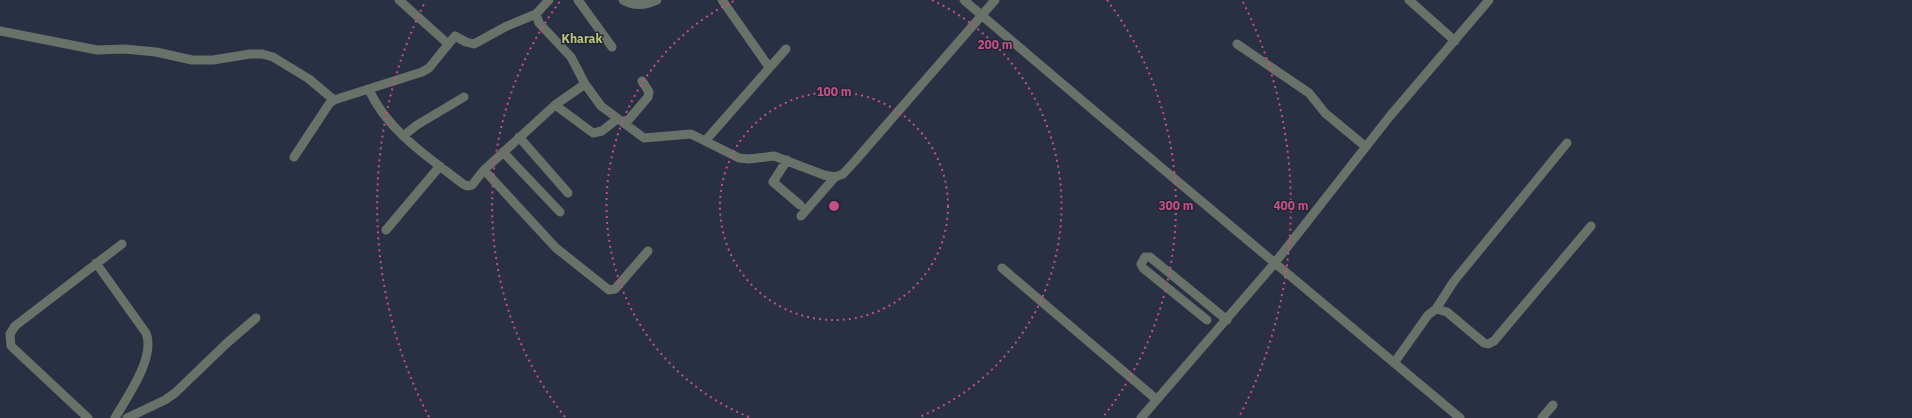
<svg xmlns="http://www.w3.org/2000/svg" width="1912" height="418" font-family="'IBM Plex Sans',sans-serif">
  <rect width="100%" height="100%" fill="#2a3043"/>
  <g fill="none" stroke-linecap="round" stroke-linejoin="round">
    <path stroke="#6a7168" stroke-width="9" d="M399 0 447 43
      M549 0 536 14 539 23 571 57 585 84 601 106 644 138 691 134 739 158 749 159 774 156 824 175 835 177 843 174 855 161 995 0
      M578 0 612 47
      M623 0C635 7 645 5 657 0
      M722 0 769 67
      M964 0C1128 141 1294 279 1460 418
      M1409 0 1455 41
      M0 31 97 50 125 49 156 52 192 60H213L250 54H262L273 57 309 79 334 100
      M1237 44 1309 93 1325 113 1366 147
      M585 84 555 105 484 170 556 248 609 290 615 289 648 251
      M369 90C388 131 428 157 463 184L467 186 472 185 484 170
      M555 105 593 133 602 131 617 119
      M625 124 648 97 649 92 642 81
      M403 136 417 125 464 97
      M519 137 568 193
      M706 140 786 49
      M503 152 560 212
      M294 157 329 104 334 100 422 72 429 68 455 36 466 42 474 44 505 27 536 14
      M787 160 773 182 800 205
      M801 216 835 177
      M386 230 440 166
      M96 263 146 333C156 357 127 397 115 418
      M1002 268 1156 399
      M1436 309 1454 281 1567 143
      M1207 320 1143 268 1141 264 1145 257H1150L1227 320
      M1394 363 1428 315 1436 309 1447 312 1484 343 1488 344 1494 341 1591 226
      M88 418 11 346 10 334 15 326 122 244
      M127 418 165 400 175 393 227 343 256 318
      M1141 418 1274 264 1390 116 1489 0
      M1542 418 1553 405"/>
  </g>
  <g fill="none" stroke="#c55082" stroke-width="2" stroke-dasharray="2 4">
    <circle cx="834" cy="206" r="114"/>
    <path d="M749 417A228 228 0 0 1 736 0M932 0A228 228 0 0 1 919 417"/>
    <path d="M565 417A342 342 0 0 1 561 0M1107 0A342 342 0 0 1 1103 417"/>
    <path d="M429 417A457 457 0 0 1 425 2M1243 2A457 457 0 0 1 1239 417"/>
  </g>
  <g text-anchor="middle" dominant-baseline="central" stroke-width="3" stroke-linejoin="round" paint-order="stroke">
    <g font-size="12" font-weight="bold" fill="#bdc67a" stroke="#212638">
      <text x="582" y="38">Kharak</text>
    </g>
  </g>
  <circle cx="834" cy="206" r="6" fill="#c55082" stroke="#212638" stroke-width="2"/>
  <g font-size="12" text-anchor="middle" font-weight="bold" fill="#c55082" stroke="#212638" stroke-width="3" stroke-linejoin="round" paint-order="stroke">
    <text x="995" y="49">200 m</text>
    <text x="834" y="96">100 m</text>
    <text x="1176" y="210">300 m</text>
    <text x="1291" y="210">400 m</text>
  </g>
</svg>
